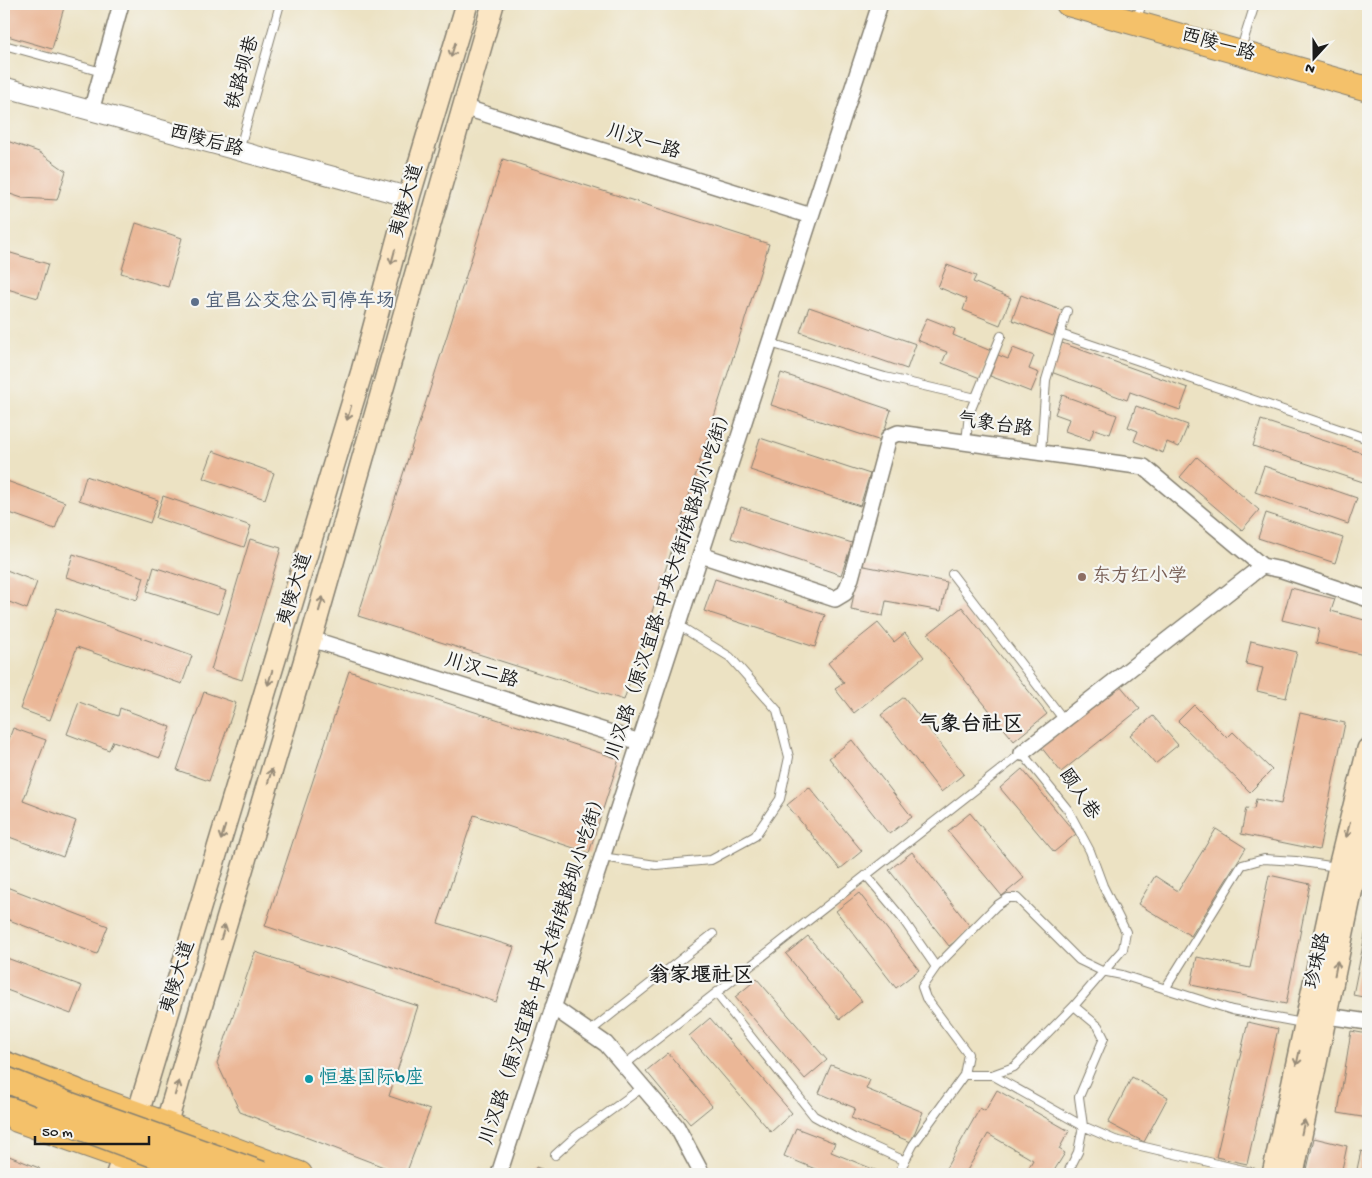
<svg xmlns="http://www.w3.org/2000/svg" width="1372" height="1178" font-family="'Gochi Hand','LXGW WenKai TC',sans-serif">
  <rect width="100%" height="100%" fill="#f6f6f2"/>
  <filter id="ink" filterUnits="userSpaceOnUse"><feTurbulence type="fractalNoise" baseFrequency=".02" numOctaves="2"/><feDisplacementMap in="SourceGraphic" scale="10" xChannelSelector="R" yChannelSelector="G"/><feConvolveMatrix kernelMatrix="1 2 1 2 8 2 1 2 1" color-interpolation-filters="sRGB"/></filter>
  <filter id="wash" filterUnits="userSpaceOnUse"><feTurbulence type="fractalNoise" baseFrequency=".0096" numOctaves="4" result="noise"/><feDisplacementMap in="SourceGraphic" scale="20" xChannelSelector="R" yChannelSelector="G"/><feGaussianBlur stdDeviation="1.12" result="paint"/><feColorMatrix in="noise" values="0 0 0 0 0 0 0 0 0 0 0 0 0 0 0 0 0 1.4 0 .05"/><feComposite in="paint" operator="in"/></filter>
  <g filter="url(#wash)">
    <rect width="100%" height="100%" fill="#ece2c3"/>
    <g id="blocks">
      <path fill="#ebb797" d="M4 4H65L52 49 4 35Z
        M4 140 39 152 66 171 57 200 22 198 4 192Z
        M503 159 769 244 624 700 358 616Z
        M136 223 182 238 168 287 121 273Z
        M4 251 48 264 38 298 4 288Z
        M947 265 976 276 973 282 1011 298 1000 325 963 310 967 299 938 287Z
        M1021 295 1063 311 1053 336 1012 320Z
        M809 307 916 344 907 369 800 332Z
        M927 318 955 329 953 335 991 351 980 378 942 363 947 352 917 340Z
        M1062 343 1188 388 1180 410 1130 392 1127 400 1051 372Z
        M1013 348 1034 356 1029 369 1039 373 1031 392 990 376 998 355 1008 359Z
        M781 373 891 410 881 441 771 405Z
        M1062 395 1117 415 1110 434 1094 429 1090 440 1065 431 1069 419 1055 414Z
        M1136 406 1188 425 1179 447 1167 442 1163 453 1134 441 1138 431 1128 427Z
        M1261 420 1368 455V467L1363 482 1253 446Z
        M760 438 870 474 860 506 750 470Z
        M213 451 274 473 265 499 203 478Z
        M1197 457 1259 510 1242 530 1180 477Z
        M1264 466 1357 498 1348 524 1255 492Z
        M86 476 158 500 150 523 79 500Z
        M4 480 65 502 55 529 4 511Z
        M163 496 251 526 244 547 156 518Z
        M741 507 852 543 841 575 731 538Z
        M1266 513 1343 538 1335 563 1258 538Z
        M250 539 281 548 242 680 211 670Z
        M73 554 144 577 137 600 66 577Z
        M859 565 947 582 941 611 886 601 883 616 851 610Z
        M154 567 226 591 218 614 147 591Z
        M4 569 37 582 27 609 4 600Z
        M715 579 825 615 815 647 704 611Z
        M1291 588 1335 599 1331 611 1368 621V639L1364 655 1316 643 1319 629 1282 620Z
        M962 607 1047 714 1014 741 928 634Z
        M57 608 192 656 182 684 77 647 50 720 20 709Z
        M878 623 894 642 905 633 924 657 854 713 835 689 844 683 828 663Z
        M1251 641 1297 652 1286 698 1257 691 1263 668 1246 664Z
        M349 671 619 759 589 853 474 815 438 923 514 947 496 1002 265 926Z
        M1119 684 1140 709 1061 772 1041 747Z
        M204 692 236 703 209 781 177 770Z
        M904 697 964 774 941 792 881 715Z
        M79 702 118 716 120 708 171 727 160 758 113 741 109 750 67 734Z
        M1194 705 1227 738 1233 732 1272 770 1250 792 1178 721Z
        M1300 713 1345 723 1319 850 1241 834 1246 808 1254 809 1256 799 1281 804Z
        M1153 716 1178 745 1155 764 1130 735Z
        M13 728 46 740 23 801 76 821 63 857 4 835V752Z
        M852 740 912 817 889 834 829 758Z
        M1022 769 1076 834 1054 852 1000 788Z
        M809 787 862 851 840 869 787 805Z
        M970 813 1024 878 1002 896 948 831Z
        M1216 829 1246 848 1191 936 1138 904 1155 876 1178 891Z
        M912 852 972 929 949 946 889 870Z
        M1269 875 1310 884 1286 1004 1191 985 1197 957 1250 968Z
        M4 886 108 926 97 954 4 918Z
        M859 893 919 970 896 988 836 911Z
        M1367 925H1368V998L1353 995Z
        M808 936 862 1001 840 1019 786 954Z
        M255 952 418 1006 389 1096 430 1110 406 1174H402L240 1112 217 1063Z
        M4 957 82 986 71 1014 4 989Z
        M757 979 827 1060 805 1079 735 997Z
        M710 1018 792 1113 771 1132 689 1036Z
        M1248 1022 1278 1029 1247 1164 1216 1157Z
        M1351 1031 1368 1034V1118L1338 1113Z
        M668 1053 712 1106 690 1124 646 1071Z
        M831 1065 870 1080 866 1089 923 1112 911 1142 851 1118 855 1108 819 1093Z
        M1132 1077 1168 1097 1144 1142 1108 1123Z
        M997 1090 1069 1131 1059 1149 1065 1153 1052 1174H1025L1033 1160 988 1134 965 1174H952L945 1170 980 1108 985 1111Z
        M796 1128 835 1143 831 1152 885 1174H819L820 1171 784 1156Z
        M1314 1138 1347 1146 1341 1174H1306Z
        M1361 1151 1368 1153V1174H1356Z
        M4 1154 39 1168 41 1174H4Z
        M536 1167 555 1174H534Z"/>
    </g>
  </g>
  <g filter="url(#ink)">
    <use href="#blocks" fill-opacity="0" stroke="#847f70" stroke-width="1"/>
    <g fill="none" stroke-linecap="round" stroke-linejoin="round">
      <defs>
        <path id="service" d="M1139 12 1142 4
          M1243 42 1255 4
          M4 45 102 72
          M239 151 280 4
          M1060 334 1368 439
          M770 343 885 377 976 398
          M966 442 969 414 1001 336
          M1041 453 1046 380 1067 311
          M952 574 1064 720
          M602 857 656 865 711 860 755 836 780 799 789 757 777 710 730 657 678 625
          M866 875 902 918 936 967
          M1165 989 1242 865 1264 859 1296 861 1337 867
          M716 993 814 1116 854 1138 905 1161
          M589 1032 713 934
          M624 1065 1022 753 1068 810 1090 851 1103 886 1126 932 1123 949 1074 1006 1014 1067 992 1075H964
          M992 1075 1083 1126 1115 1140 1260 1174
          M555 1155 577 1135 643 1087
          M898 1174 913 1145 964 1075 968 1054 926 998 922 987 936 967 996 906 1008 898H1017L1079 960 1102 971 1122 975 1232 1010 1303 1023
          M1067 1174 1078 1152 1083 1126 1079 1097 1104 1038 1098 1026 1074 1006"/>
        <path id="minor" d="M463 107 811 216
          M91 111 121 4
          M701 555 835 599 845 593 851 578 889 437 898 433 1144 467 1262 566 1282 570 1368 599
          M311 639 640 742
          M1022 753 1262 566
          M553 1007 606 1044 677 1127 702 1174
          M1327 1016 1368 1022
          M499 1174 880 4"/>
        <path id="tertiary" d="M4 87 409 197"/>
        <path id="secondary" d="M161 1141 311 639 493 4
          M117 1174 138 1113 362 371 409 197 467 4
          M1273 1174 1339 867 1368 749
          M1293 1174 1356 869 1368 820"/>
        <path id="primary" d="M1068 4 1368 89
          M58 1083 75 1091 166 1124 300 1174
          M17 1120 170 1174"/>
        <path id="trunk" d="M4 1064 75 1091
          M4 1109 64 1121"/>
      </defs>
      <use href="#service" stroke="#847f70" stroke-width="10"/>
      <use href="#minor" stroke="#847f70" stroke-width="18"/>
      <use href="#tertiary" stroke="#847f70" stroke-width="21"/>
      <use href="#secondary" stroke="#847f70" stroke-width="24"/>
      <use href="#primary" stroke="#847f70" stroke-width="26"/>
      <use href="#trunk" stroke="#847f70" stroke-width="28"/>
      <use href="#service" stroke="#fff" stroke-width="8"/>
      <use href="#minor" stroke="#fff" stroke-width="15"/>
      <use href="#tertiary" stroke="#fff" stroke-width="19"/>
      <use href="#secondary" stroke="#fbe6c4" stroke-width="21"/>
      <use href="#primary" stroke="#f4c16b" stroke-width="24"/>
      <use href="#trunk" stroke="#f4c16b" stroke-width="25"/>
      <defs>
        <path id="trunk-bridge" d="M4 1079 69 1105 261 1174
          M46 1114 206 1174"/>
      </defs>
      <use href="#trunk-bridge" stroke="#847f70" stroke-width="28" stroke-linecap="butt"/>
      <use href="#trunk-bridge" stroke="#f4c16b" stroke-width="25"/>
    </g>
    <defs><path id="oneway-shaft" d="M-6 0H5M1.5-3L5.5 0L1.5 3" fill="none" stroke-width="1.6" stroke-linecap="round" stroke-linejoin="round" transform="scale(1.25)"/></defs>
    <g stroke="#978b78">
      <use href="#oneway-shaft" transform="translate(453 50) rotate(107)"/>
      <use href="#oneway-shaft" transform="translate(393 257) rotate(105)"/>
      <use href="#oneway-shaft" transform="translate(349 413) rotate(107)"/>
      <use href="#oneway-shaft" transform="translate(321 604) rotate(-74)"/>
      <use href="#oneway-shaft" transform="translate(270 678) rotate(107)"/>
      <use href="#oneway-shaft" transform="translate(270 776) rotate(-73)"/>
      <use href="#oneway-shaft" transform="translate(1348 830) rotate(104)"/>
      <use href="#oneway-shaft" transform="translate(223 833) rotate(107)"/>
      <use href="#oneway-shaft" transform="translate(223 932) rotate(-73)"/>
      <use href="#oneway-shaft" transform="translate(1336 968) rotate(-79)"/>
      <use href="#oneway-shaft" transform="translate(1298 1058) rotate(102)"/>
      <use href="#oneway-shaft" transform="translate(177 1088) rotate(-73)"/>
      <use href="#oneway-shaft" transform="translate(1303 1127) rotate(-78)"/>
    </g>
  </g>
  <circle fill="#5c6f8a" stroke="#f6f6f2" stroke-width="2" cx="195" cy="302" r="5"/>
  <circle fill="#8d6e63" stroke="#f6f6f2" stroke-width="2" cx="1082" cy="577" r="5"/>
  <circle fill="#0f9aa8" stroke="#f6f6f2" stroke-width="2" cx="309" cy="1079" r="5"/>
  <g text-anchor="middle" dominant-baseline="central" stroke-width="4.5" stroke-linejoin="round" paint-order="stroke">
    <g font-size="19" fill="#1c1c1c" stroke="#f6f6f2">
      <text transform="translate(1218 46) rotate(16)">西陵一路</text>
      <text transform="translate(244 73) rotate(-74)">铁路坝巷</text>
      <text transform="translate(206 142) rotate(15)">西陵后路</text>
      <text transform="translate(643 143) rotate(17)">川汉一路</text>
      <text transform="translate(408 201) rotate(-74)">夷陵大道</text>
      <text transform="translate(995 426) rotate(8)">气象台路</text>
      <text transform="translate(671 583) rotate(-72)">川汉路（原汉宜路·中央大街/铁路坝小吃街）</text>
      <text transform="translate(296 590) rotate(-73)">夷陵大道</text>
      <text transform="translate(481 672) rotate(17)">川汉二路</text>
      <text transform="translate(1078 795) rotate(56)">颐人巷</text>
      <text transform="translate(1319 961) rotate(-78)">珍珠路</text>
      <text transform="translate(545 968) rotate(-72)">川汉路（原汉宜路·中央大街/铁路坝小吃街）</text>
      <text transform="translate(179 978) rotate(-73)">夷陵大道</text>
    </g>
    <g font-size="19" fill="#4e5e75" stroke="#f6f6f2" text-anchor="start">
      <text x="205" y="302">宜昌公交总公司停车场</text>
    </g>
    <g font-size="19" fill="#785e54" stroke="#f6f6f2" text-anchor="start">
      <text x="1092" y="577">东方红小学</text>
    </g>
    <g font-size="19" fill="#0d838f" stroke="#f6f6f2" text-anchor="start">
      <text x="319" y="1079">恒基国际b座</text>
    </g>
    <g font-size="21" font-weight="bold" fill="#1c1c1c" stroke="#f6f6f2">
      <text x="971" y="726">气象台社区</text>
      <text x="701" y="977">翁家堰社区</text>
    </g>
  </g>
  <rect width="1372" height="1178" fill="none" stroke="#f6f6f2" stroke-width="20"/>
  <g transform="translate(1314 58) rotate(201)" stroke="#f6f6f2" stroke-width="4" paint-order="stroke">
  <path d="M0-4L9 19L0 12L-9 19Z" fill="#1c1c1c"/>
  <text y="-8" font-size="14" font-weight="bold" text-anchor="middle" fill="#1c1c1c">N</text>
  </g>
  <path d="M35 1136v8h114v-8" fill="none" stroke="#1c1c1c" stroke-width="2.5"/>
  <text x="42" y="1136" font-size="15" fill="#1c1c1c" stroke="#f6f6f2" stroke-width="4" paint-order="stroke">50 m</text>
</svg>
